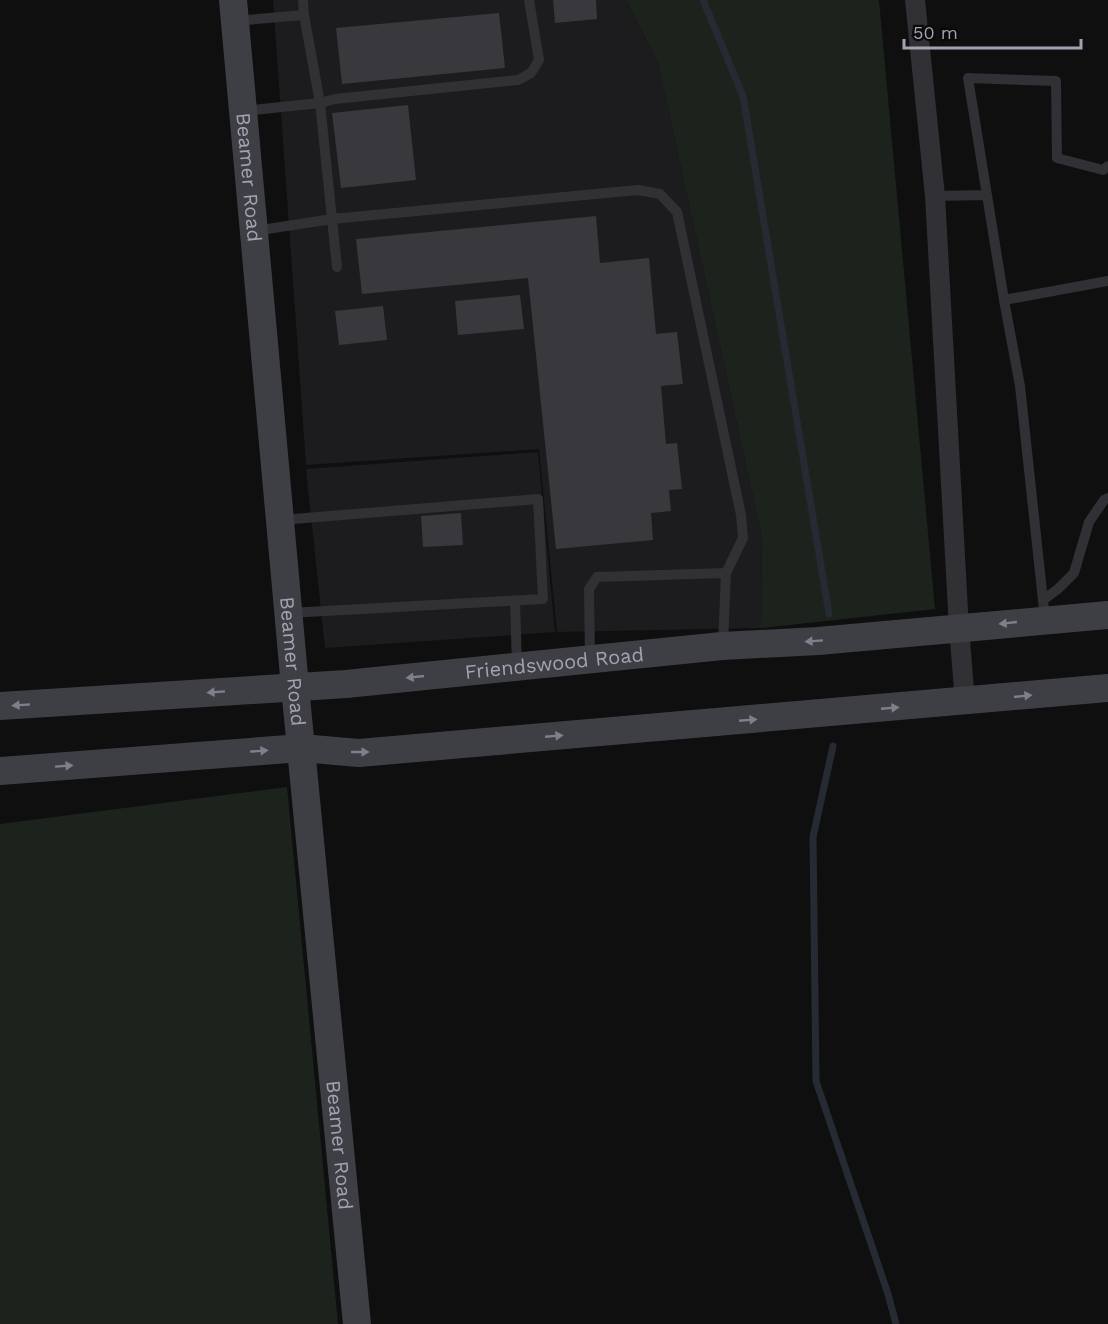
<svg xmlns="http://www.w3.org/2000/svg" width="1108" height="1324" font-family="'Work Sans',sans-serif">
  <rect width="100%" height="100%" fill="#0f0f10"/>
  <path fill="#1c1b1d" d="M273 0H626L658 63 762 538 761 628 557 632 539 449 306 465Z
    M538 452 555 632 325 648 306 469Z"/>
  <path fill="#1c231d" d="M626 0H879L935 609 761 628 762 538 658 63Z
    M287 787 338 1324H0V824Z"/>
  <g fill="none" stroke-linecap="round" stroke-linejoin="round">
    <path stroke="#262b33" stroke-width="7" d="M703 0 743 96 829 614
      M833 746 813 837 816 1081 888 1294 896 1324"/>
  </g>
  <path fill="#39393d" d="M553 0H596L597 19 555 23Z
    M499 13 505 68 342 84 336 28Z
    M408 105 416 180 341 188 332 113Z
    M596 216 600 263 649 258 656 334 677 332 683 384 661 386 666 444 677 443 682 489 669 490 671 511 651 513 653 540 556 549 528 278 362 294 356 239Z
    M520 295 524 329 458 335 455 301Z
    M383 306 387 340 339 345 335 311Z
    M461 513 463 545 423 547 421 516Z"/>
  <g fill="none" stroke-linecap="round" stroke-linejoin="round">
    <path stroke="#303035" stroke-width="10" d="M303 0 304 15
      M235 21 304 15 320 103 337 267
      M243 111 320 103 335 99 518 80 531 73 539 60 529 0
      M1108 166 1103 170 1057 158 1056 81 968 78 1004 300 1108 281
      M935 196 986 195
      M254 231 332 219 638 190 660 194 677 212 741 515 743 538 726 573 723 644
      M1004 300 1020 386 1045 619
      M281 520 538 499 543 599 289 613
      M515 600 517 666
      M1043 600 1058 589 1074 573 1089 522 1104 500 1108 498
      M590 658 589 589 597 577 726 573"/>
    <path stroke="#303035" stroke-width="20" d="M915 0 935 196 959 628 965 702"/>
    <g stroke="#3e3f45" stroke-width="28">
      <path id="s1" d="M233 0 295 687 357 1324"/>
      <path id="s2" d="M0 706 346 684 722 646 818 641 1108 615"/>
      <path d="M0 771 301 748 359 753 1108 688"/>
    </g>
  </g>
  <defs><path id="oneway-solid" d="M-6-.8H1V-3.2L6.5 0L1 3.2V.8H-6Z" transform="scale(1.5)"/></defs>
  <g fill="#7e808b">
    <use href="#oneway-solid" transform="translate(1008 623) rotate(174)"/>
    <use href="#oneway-solid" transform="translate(814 641) rotate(176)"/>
    <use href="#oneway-solid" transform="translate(415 677) rotate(174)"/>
    <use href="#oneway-solid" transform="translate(216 692) rotate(176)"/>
    <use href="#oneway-solid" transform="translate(1023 696) rotate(-6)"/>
    <use href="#oneway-solid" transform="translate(21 705) rotate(176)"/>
    <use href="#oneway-solid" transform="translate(890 708) rotate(-5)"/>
    <use href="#oneway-solid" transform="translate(748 720) rotate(-5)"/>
    <use href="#oneway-solid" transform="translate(554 736) rotate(-5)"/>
    <use href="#oneway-solid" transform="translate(259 751) rotate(-4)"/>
    <use href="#oneway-solid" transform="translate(360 752)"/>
    <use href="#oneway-solid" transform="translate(64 766) rotate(-4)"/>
  </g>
  <g text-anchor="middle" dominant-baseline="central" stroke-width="4.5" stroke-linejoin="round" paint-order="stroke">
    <g font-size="20" fill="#a1a3b1" stroke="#0a0a0b">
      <text stroke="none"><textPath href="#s1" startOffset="178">Beamer Road</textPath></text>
      <text stroke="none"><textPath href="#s1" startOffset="664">Beamer Road</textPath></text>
      <text stroke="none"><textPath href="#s2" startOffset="556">Friendswood Road</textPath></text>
      <text stroke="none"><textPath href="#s1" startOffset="1150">Beamer Road</textPath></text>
    </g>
  </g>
  <path d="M904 39v9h177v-9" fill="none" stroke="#a1a3b1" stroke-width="3"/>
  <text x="913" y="39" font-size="18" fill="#a1a3b1" stroke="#0a0a0b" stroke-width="4.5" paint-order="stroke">50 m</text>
</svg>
